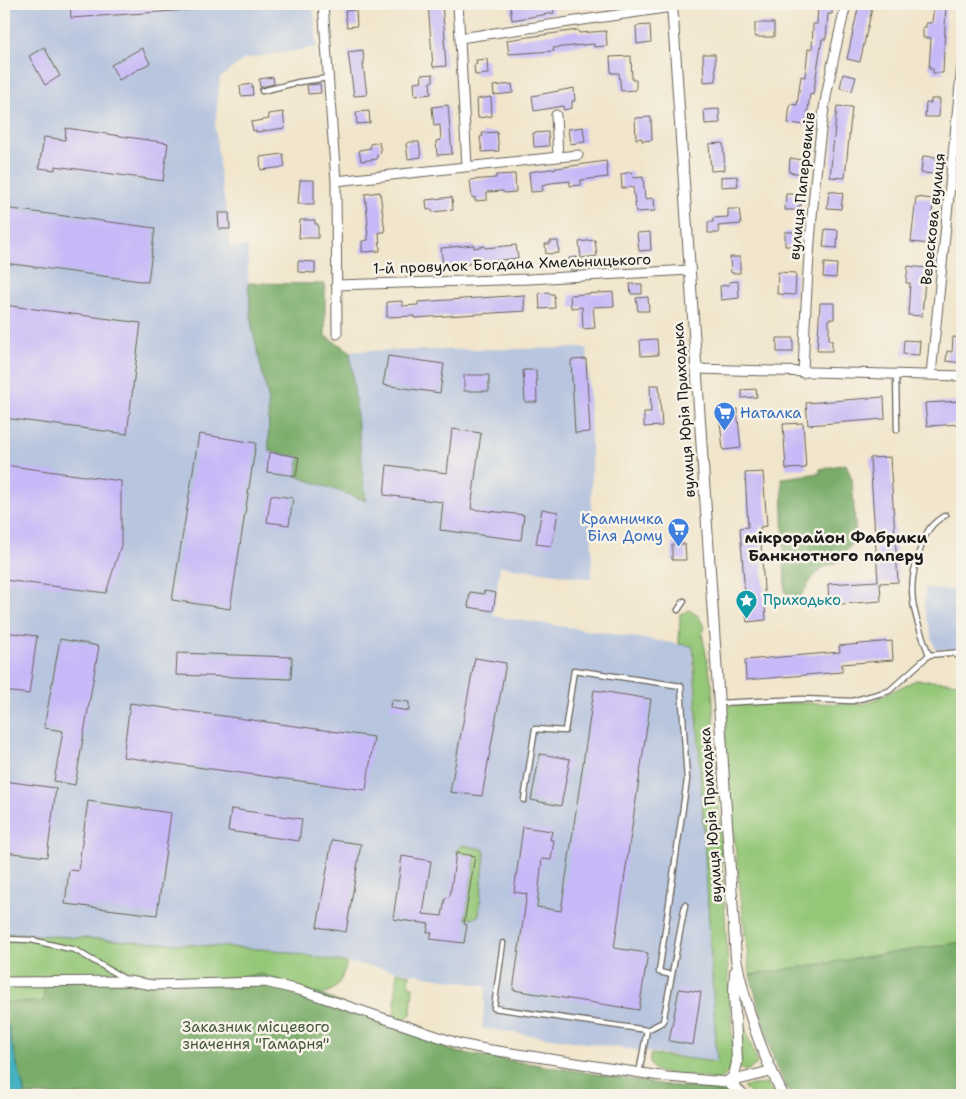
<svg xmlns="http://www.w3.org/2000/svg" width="966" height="1099" font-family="'Shantell Sans',sans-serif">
  <rect width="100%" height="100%" fill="#f7f3e8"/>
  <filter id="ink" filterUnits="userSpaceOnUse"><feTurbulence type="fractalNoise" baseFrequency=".02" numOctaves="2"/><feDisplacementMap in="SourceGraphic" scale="10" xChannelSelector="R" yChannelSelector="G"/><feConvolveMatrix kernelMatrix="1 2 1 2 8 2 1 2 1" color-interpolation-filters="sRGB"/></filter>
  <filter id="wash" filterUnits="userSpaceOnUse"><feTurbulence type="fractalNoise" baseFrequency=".0096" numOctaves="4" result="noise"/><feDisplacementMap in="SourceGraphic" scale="20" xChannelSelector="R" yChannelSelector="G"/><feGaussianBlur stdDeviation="1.12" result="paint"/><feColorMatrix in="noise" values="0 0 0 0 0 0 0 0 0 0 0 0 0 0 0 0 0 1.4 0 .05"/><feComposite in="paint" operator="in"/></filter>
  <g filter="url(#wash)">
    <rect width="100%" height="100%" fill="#f1e5cb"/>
    <path fill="#b7c5de" d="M4 4H313L317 47 244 59 220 78 215 127 221 183 227 213H229L230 248 248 246V283L325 284V336L350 351 587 348 591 436 592 579 500 566 493 616 692 646 717 1062 482 1028 486 986 275 950 4 933Z
      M961 576H962V649H935L924 606 925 588 959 591Z"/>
    <path fill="#95c778" stroke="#58724a" d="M689 610 698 616 704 626 702 634 712 684 733 1056C732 1067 729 1073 720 1080L657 1072C651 1067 648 1062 651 1054L717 1062 693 646 679 644 680 614Z
      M916 680 962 683V942L750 975 719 706 748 703H805L864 704Z
      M462 845 483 849 485 853 479 915 473 919 465 918 475 857 456 853Z
      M4 933 275 950 347 963C341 980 339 991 320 994L326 998 456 1052 665 1085 731 1091 737 1095H4Z
      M397 972 410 974 409 986 413 987 411 1014 405 1020 394 1019Z
      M738 1008 757 1061 756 1065 746 1071 741 1069 740 1067Z
      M766 1084 775 1095H754L744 1088V1086Z"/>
    <path fill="#78ac68" stroke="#4a6442" d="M248 283 325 284V336L350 351 366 501 296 476 299 457 269 451 268 398 252 327Z
      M846 464 852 479 856 538 839 561 822 568 812 579 797 602 785 592 782 478 820 473V469Z
      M962 942V1095H790L773 1058 750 975Z
      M262 974 319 994 456 1052 665 1085 731 1091 737 1095H25L10 1037 9 1027 4 1025V1002H43L45 978 191 984Z"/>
    <path fill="#45b2c2" stroke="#30676f" d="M4 1025 9 1027 10 1037 25 1095H4Z"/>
    <g id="blocks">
      <path fill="#c7b9f7" d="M70 4H189V10L71 18Z
        M428 4H442L445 38H444L446 66 433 67Z
        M522 4H552L554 13 512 20 510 5Z
        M818 4H832V14H828L826 39H822L813 95 810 94 806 125 788 123 790 104 797 105 801 76 805 77 808 49H812L813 24H817Z
        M859 4H873L860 62 847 59Z
        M934 4H946L943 73H933V69H929L931 38H923V27H926V23H932Z
        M356 10 357 26 347 27 345 11Z
        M755 23H774V37H755Z
        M650 25 651 42 637 44 636 26Z
        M578 30 579 33 606 31 607 46 594 47V44L553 48 554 51 509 54 507 40Z
        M44 47 60 76 45 85 29 56Z
        M142 48 150 63 119 80 111 65Z
        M363 50 364 64H363L367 95 354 96 348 52Z
        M703 54H715L716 81 704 82Z
        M631 56 632 80H636V90L621 91 619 73H611L610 57Z
        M487 59 488 74 475 75 474 65 477 64 476 60Z
        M433 74V81L430 82 431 94 415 96 414 82 422 81 421 75Z
        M843 74 856 77 852 91 840 88Z
        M273 77 274 84 260 87 259 79Z
        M252 84 253 95 241 96 240 86Z
        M320 84 321 93 308 94 307 85Z
        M512 84 513 93 494 95 493 86Z
        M574 88 575 101H572V108L564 110 563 106 534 111 532 96Z
        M491 97 492 116 478 118 477 99Z
        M931 99H940L939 117H925L926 103H931Z
        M448 105 452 154 437 155 436 141 441 140 440 125 434 126 432 107Z
        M837 106 852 107 845 178 830 177Z
        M719 109 720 123 705 124 704 110Z
        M369 111 370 123 357 124 356 112Z
        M283 112 285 128 256 132V130L253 131 251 122 269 119 268 114Z
        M651 117 652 140 642 141V138L636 139 635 118Z
        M583 127 585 142 570 144 568 129Z
        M66 128 168 143 163 181 55 166V170L39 168 44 137 65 140Z
        M497 132 499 151 482 152 480 137 483 136 482 133Z
        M548 132 549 146 534 147 533 133Z
        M379 142 381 153 377 154V159L361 161 359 150 371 148 370 144Z
        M409 142H419L421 157 408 159 406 144Z
        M723 143 725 170 711 171 709 144Z
        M283 154 285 167 261 170 260 157Z
        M923 156 937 157 936 174 921 173Z
        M790 158 802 160 801 174 789 172Z
        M606 161 608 177 581 180V185L570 186V181L551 183 542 185 543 191 531 192 529 172Z
        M632 172 633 178 643 177 645 199 654 198 655 211 636 212 633 187 622 188 621 174Z
        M515 174 516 192 504 193 503 191 487 192V200L475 201V197L472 198 470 180 496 178V175Z
        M737 176 738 186 721 187V177Z
        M300 180H314V204H298Z
        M829 191 843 193 841 209 827 208Z
        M380 192 385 232H379L380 251 362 252V241L368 240 367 224H368L365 194Z
        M786 194H801V206H798V210H785Z
        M452 197 453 210 432 212V209L427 210 426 200Z
        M916 197 933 199 930 244 911 242Z
        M4 208 155 228 148 282 4 263Z
        M728 209H739L741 224 718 226 719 233H708V222H713V218L728 217Z
        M218 213H229L230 229H219Z
        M300 220H315V224H318V238H299Z
        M825 229 838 230 837 248 823 247Z
        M650 232 651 250 639 251 637 233Z
        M785 232H798L797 242H793V246H785Z
        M595 240 597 256 581 258 579 242Z
        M550 241H558L559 253 546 254 545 244H550Z
        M474 245V248L485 246V248L516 245 518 258 443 267 441 248Z
        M577 257 578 270H570L569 258Z
        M730 257H740V273H731Z
        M298 261 315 262V273L298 272Z
        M824 263 837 264 836 278 823 277Z
        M908 266 926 268 922 316 908 315 910 283H906Z
        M778 272 796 273 795 295 777 294Z
        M738 281 739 298 721 300 720 286 729 285V282Z
        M630 284H642V294H631Z
        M549 292V294H554L555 308 540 309 539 293Z
        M613 292 614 306 593 307 595 328 583 329 582 307 571 308 570 295Z
        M524 295 525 311 414 318V316L387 317V302L402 301V306L418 305V302Z
        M648 297 649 311H638L636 298Z
        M820 303H834V319H829V340H832V351H817Z
        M4 305 141 323 127 434 4 418Z
        M953 337 962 338V363L946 361 947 351 952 352Z
        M777 338H793V352H777Z
        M657 339 658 355 641 356 640 340Z
        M904 340 920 341 919 355 903 354Z
        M388 356 444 364 440 393 383 385Z
        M586 359 590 432 575 433 571 360Z
        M523 370H536L537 402H525Z
        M464 375H489V391H464Z
        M650 385H659L662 426 644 427V412H651Z
        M756 389 757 397 742 398V390Z
        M884 397 885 419 808 425 806 403Z
        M962 401V424L927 426 925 403Z
        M737 409 741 448 723 450 719 411Z
        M803 423 806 468 786 469 783 424Z
        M452 429 481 433 471 509 524 515 521 540 440 530 443 502 384 495 387 465 447 473Z
        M199 434 256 443 230 609 172 600Z
        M269 452 299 457 296 476 267 472Z
        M890 457 898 582 880 583 881 601 829 605 828 584 878 581 870 458Z
        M4 465 121 481V545L106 593 4 580Z
        M763 472 767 526 760 527 766 620 747 622 740 528 748 527 745 473Z
        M271 495 293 498 289 525 267 522Z
        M542 509 558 512 552 546 536 544Z
        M672 544H685L686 560H672Z
        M484 591 496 593 493 611 468 607 470 592 484 594Z
        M4 632 37 636 29 694 4 691Z
        M60 639 99 646 75 785 54 781 63 731 44 728Z
        M892 641 893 660 842 664V672L746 680 745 660 840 652 839 646Z
        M177 653 292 657 291 679 176 675Z
        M475 658 506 663 482 796 450 792Z
        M594 690 651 699 614 948 648 953 639 1010 513 990 527 894 514 892 523 827 552 831 550 840H554L551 860 542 859 537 907 561 911Z
        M391 700 409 702V711L390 708Z
        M130 703 374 737 366 790 123 757Z
        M540 754 570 759 561 806 531 800Z
        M4 781 56 788 47 857 4 852Z
        M88 801 171 813 157 915 65 904 69 870 78 871Z
        M231 809 302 819 299 841 228 831Z
        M332 840 361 844 346 932 317 927Z
        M456 853 475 856 464 924 467 925 464 943 430 939 432 932H427L429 924 393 919 402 856 431 861 423 914 442 916 445 899 450 896Z
        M679 989 701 992 693 1045 669 1041Z"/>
    </g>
  </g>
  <g filter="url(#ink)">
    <use href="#blocks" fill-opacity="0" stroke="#676259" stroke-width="1"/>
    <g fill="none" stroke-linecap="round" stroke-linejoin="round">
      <defs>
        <path id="service" d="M262 91 299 82 328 78
          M896 374 897 430
          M678 610 684 601
          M955 654 962 659
          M929 655C914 613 904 591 921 547 926 532 931 523 946 515
          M719 703 802 699 852 701 889 691 929 655 962 652
          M524 800 535 729 565 731 574 670 681 686 687 780 659 972 672 975
          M4 939 31 940 75 950 125 979
          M503 943 494 1008 647 1030
          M639 1073 647 1030 663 1022 685 905"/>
        <path id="minor" d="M323 4 336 181 337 334
          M458 4 467 166
          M460 38 672 7
          M556 115 558 157 578 155
          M336 181 558 157
          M336 285 530 279 690 270
          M696 369 962 376
          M803 373C806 289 811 206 822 123 827 83 837 43 846 4
          M931 375 962 65
          M4 982 128 981 153 985 265 982 303 991 460 1044 485 1049 667 1077 727 1082"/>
        <path id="tertiary" d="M672 4 736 958C745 1006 761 1052 783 1095
          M727 1082 734 1076 737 1062 734 991 735 972
          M727 1082 744 1095
          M728 1082 772 1071"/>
      </defs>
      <use href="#service" stroke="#676259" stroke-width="7"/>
      <use href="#minor" stroke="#676259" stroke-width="11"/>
      <use href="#tertiary" stroke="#676259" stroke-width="12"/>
      <use href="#service" stroke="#fff" stroke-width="4.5"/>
      <use href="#minor" stroke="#fff" stroke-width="9"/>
      <use href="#tertiary" stroke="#fff" stroke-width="10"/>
    </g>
  </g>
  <defs>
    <symbol id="supermarket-pin" viewBox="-11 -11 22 30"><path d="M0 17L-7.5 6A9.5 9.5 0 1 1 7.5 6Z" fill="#3f7fe0" stroke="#f7f3e8"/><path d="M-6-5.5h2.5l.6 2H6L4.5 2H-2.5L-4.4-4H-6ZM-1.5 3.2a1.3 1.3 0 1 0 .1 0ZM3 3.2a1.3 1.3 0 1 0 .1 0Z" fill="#fff"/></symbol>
    <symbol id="sight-pin" viewBox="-11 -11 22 30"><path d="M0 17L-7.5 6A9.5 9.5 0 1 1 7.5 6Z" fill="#0f9aa8" stroke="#f7f3e8"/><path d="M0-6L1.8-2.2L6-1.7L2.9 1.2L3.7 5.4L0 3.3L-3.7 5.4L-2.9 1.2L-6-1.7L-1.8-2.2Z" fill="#fff"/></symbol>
  </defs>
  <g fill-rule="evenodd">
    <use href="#supermarket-pin" x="712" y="400" width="25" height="34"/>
    <use href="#supermarket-pin" x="666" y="516" width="25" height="34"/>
    <use href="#sight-pin" x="734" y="588" width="25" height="34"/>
  </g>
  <g text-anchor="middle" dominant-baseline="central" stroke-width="5" stroke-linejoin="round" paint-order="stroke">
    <g font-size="15" fill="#1c1c1c" stroke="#f7f3e8">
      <text transform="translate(802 186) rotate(-84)">вулиця Паперовиків</text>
      <text transform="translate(933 219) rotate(-84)">Верескова вулиця</text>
      <text transform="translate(512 264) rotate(-2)">1-й провулок Богдана Хмельницького</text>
      <text transform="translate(684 410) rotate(-94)">вулиця Юрія Приходька</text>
      <text transform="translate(711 815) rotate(-94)">вулиця Юрія Приходька</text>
    </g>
    <g font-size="15" fill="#366cbe" stroke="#f7f3e8" text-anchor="start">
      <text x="740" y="413">Наталка</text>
      <text x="663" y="519" text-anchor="end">Крамничка<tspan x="663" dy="17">Біля Дому</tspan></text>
    </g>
    <g font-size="15" fill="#0d838f" stroke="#f7f3e8" text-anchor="start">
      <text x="763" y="600">Приходько</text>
    </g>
    <g font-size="15" fill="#46583c" stroke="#f7f3e8">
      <text x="256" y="1027">Заказник місцевого<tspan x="256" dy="17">значення "Гамарня"</tspan></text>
    </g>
    <g font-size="16" font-weight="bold" fill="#1c1c1c" stroke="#f7f3e8">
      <text x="836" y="537">мікрорайон Фабрики<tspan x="836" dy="18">Банкнотного паперу</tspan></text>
    </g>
  </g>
  <rect width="966" height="1099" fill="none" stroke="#f7f3e8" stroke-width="20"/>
</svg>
